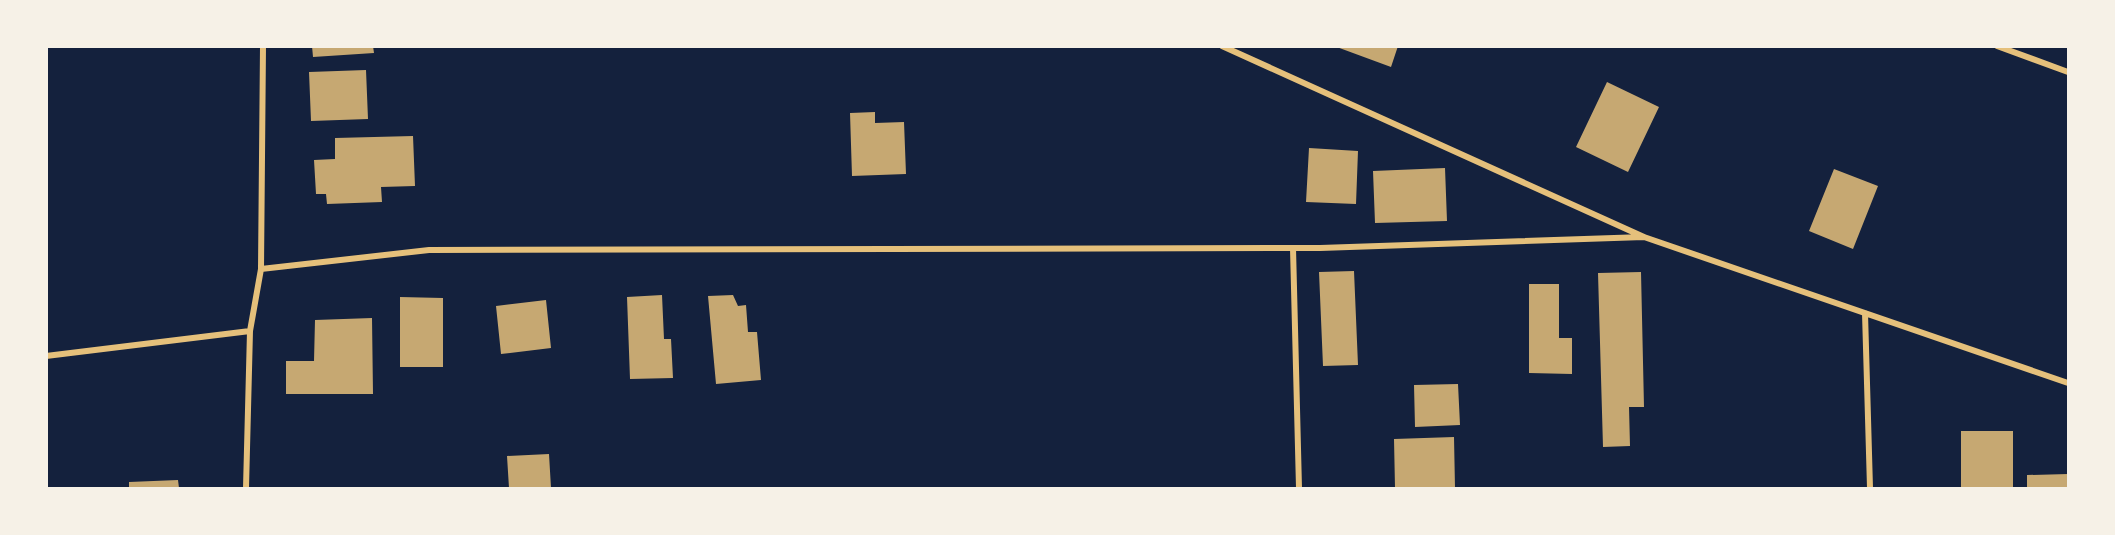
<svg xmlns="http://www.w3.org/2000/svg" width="2115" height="535" font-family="Ubuntu,sans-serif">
  <rect width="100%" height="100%" fill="#14213d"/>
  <path fill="#c6a872" d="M312 46H373L374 53 313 57Z
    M1334 46H1398L1391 67Z
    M366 70 368 119 311 121 309 72Z
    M1607 82 1659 107 1628 172 1576 147Z
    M875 112V123L904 122 906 174 852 176 850 113Z
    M413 136 415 186 381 187 382 202 327 204 326 194H316L314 160 335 159V138Z
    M1309 148 1358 151 1356 204 1306 202Z
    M1445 168 1447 221 1375 223 1373 171Z
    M1834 169 1878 186 1853 249 1809 231Z
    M1354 271 1358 365 1323 366 1319 272Z
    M1641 272 1644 407H1629L1630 446 1603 447 1598 273Z
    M1529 284H1559V338H1572V374L1529 373Z
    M662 295 664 339H671L673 378 630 379 627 297Z
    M733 295 738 306 746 305 748 332H757L761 380 716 384 708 296Z
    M400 297 443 298V367H400Z
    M546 300 551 348 501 354 496 306Z
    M372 318 373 394H286V361H314L315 320Z
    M1458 384 1460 425 1415 427 1414 385Z
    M1961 431H2013V488H1961Z
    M1454 437 1455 488H1395L1394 439Z
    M549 454 551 488H509L507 456Z
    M2068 474V488H2027V475Z
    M178 480 179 488H129V482Z"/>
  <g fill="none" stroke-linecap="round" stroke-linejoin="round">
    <path stroke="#e5c07b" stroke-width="6" d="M1222 46 1644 237 2068 383
      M1997 46 2068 72
      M1293 248 1299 488
      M261 269 429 250 1320 248 1644 237
      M1865 313 1870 488
      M46 356 250 331
      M246 488 250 331 261 269 263 46"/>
  </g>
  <rect width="2115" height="535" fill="none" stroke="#f6f1e7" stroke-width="96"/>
</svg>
